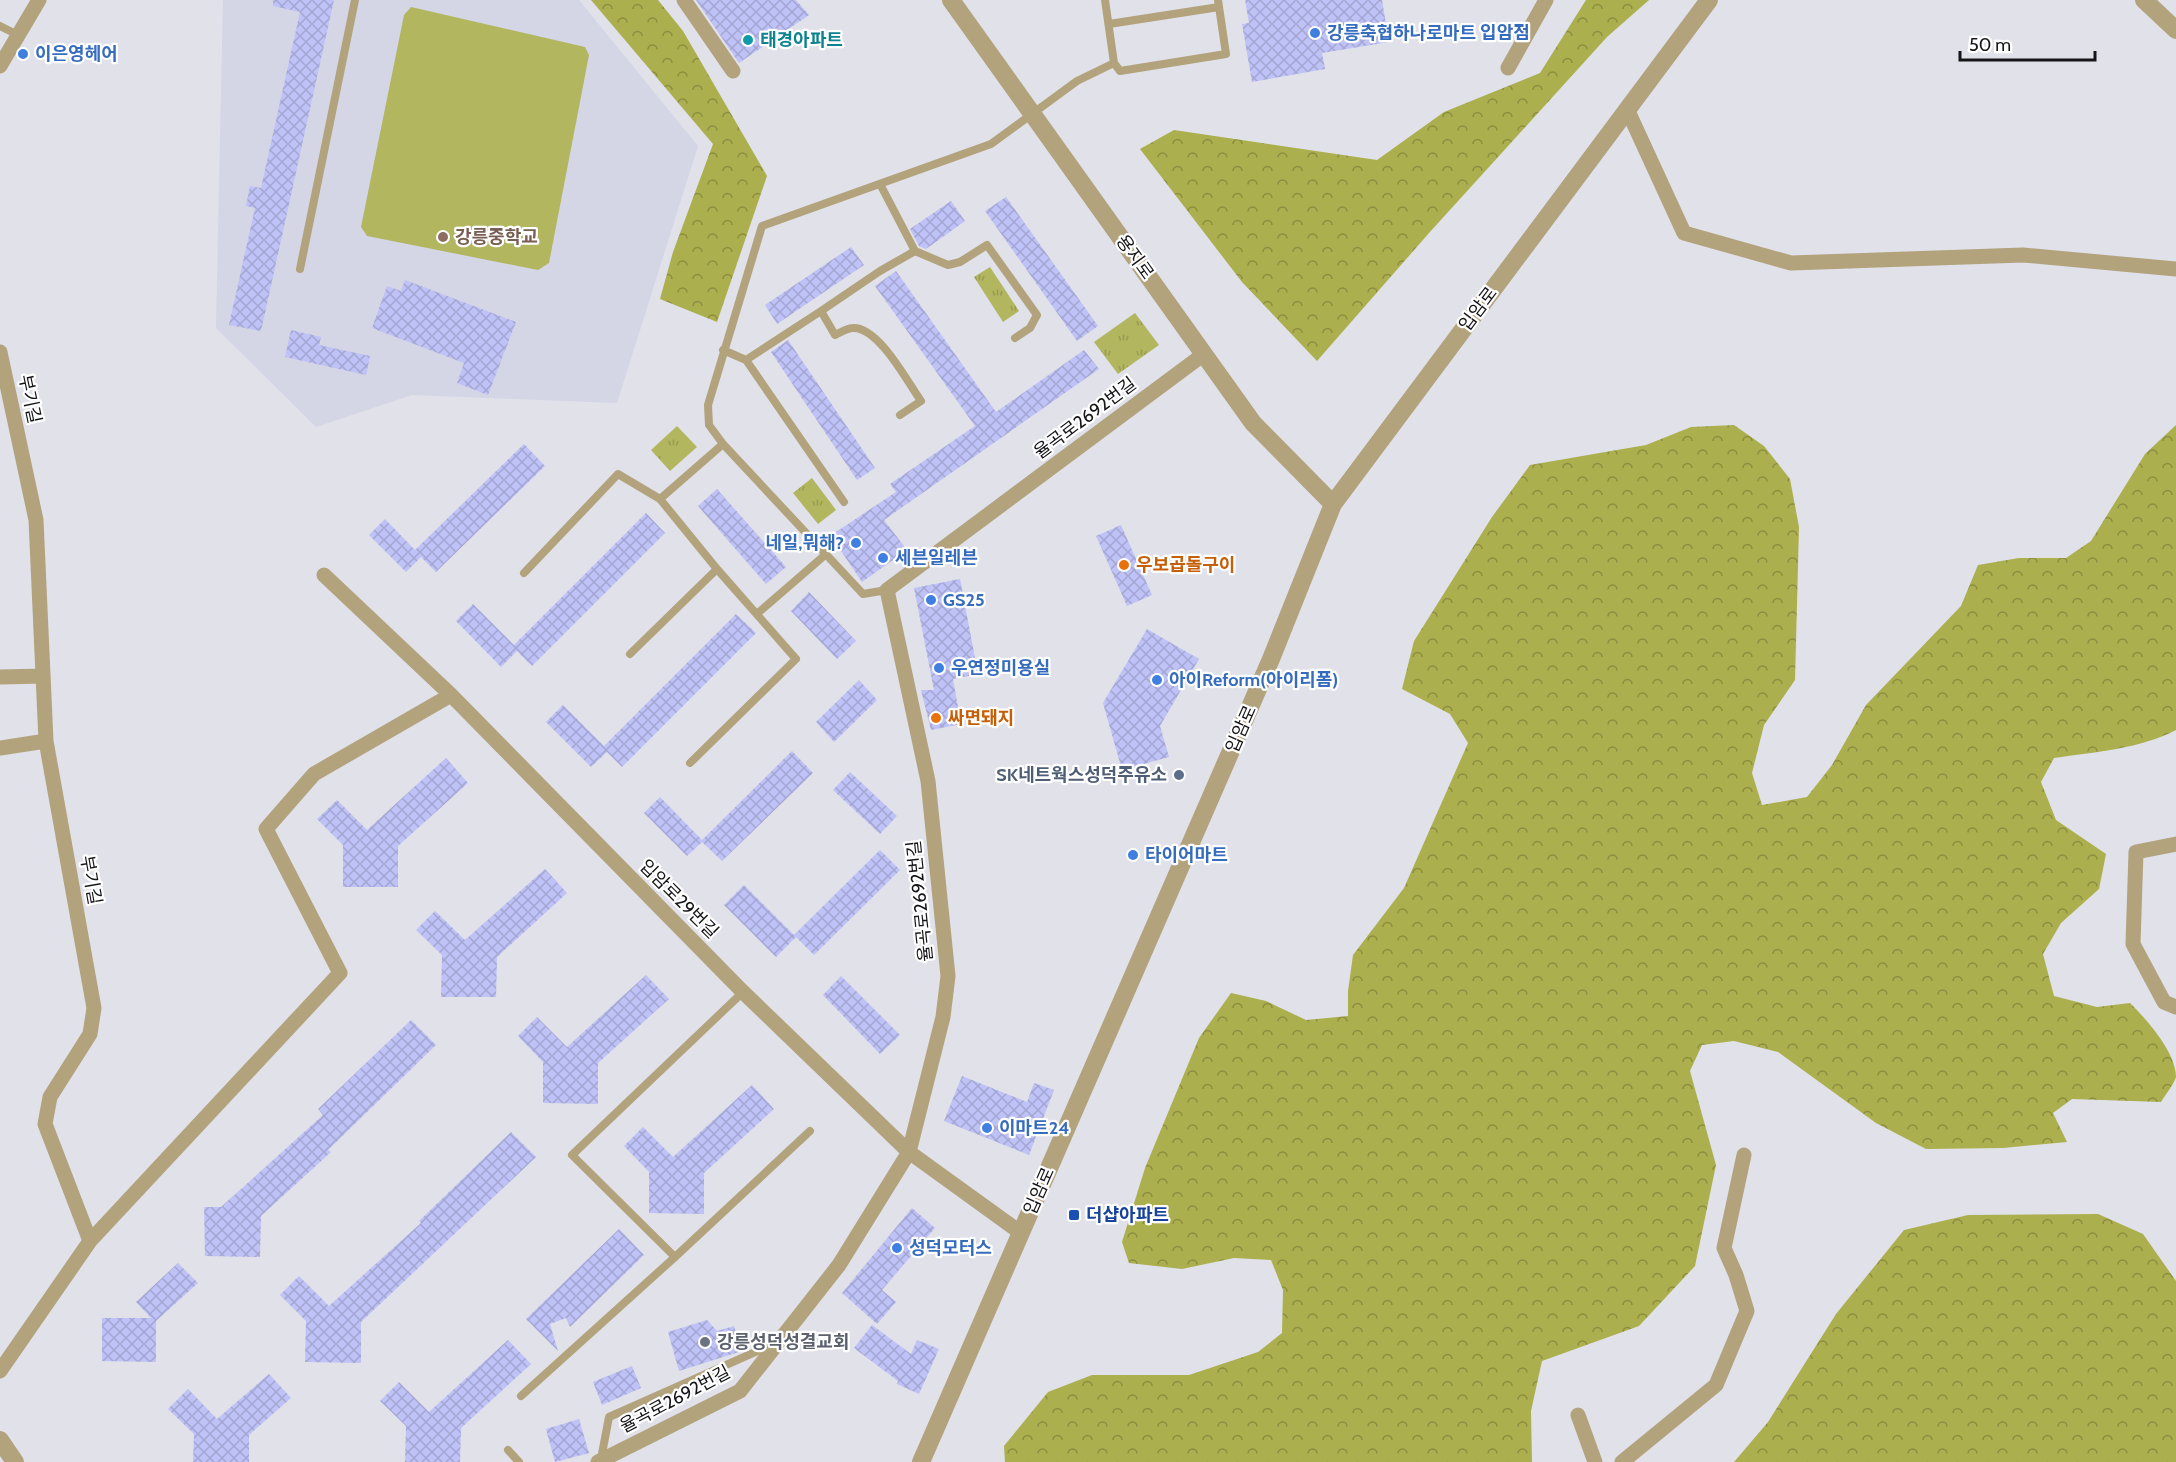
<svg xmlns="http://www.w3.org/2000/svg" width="2176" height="1462" font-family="Cabin,'Noto Sans KR',sans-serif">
  <defs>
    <pattern id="forest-crowns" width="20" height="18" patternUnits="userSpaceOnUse" patternTransform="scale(1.5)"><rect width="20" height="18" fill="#acaf4d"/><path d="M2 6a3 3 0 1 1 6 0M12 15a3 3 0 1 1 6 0" fill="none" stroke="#8b8d3f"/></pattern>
    <pattern id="park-tufts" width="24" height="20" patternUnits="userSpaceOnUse" patternTransform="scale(1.5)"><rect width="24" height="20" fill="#b2b65f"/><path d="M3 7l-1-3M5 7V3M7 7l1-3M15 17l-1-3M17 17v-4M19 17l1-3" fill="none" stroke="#989c52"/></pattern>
    <pattern id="building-cross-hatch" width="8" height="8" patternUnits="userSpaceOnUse" patternTransform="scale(1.5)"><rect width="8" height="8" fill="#bfc2f6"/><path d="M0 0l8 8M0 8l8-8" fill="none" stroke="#a3a6d2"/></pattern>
  </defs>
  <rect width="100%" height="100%" fill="#e0e1e9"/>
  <path fill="#d4d5e5" d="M223 0H579L698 146 617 403 412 395 316 427 216 328Z"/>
  <path fill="url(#forest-crowns)" d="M591 0H658L683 31 767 176 717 322 660 299 673 252 713 144Z
    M1586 0H1649L1607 37 1429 233 1317 361 1242 282 1140 149 1174 130 1377 160 1444 112 1540 73Z
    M1734 425 1764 446 1790 479 1799 527 1795 680 1764 725 1752 773 1762 805 1807 797 1832 765 1866 705 1961 606 1978 565 2019 558H2066L2091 541 2145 454 2176 425V730C2139 749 2095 752 2054 758L2041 782 2056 820 2106 854 2099 889 2061 923 2043 954 2054 996 2097 1007 2130 1003C2146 1019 2176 1052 2176 1077 2173 1086 2165 1095 2161 1102L2072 1099 2053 1113 2067 1142 2003 1148 1926 1149 1876 1123 1778 1052 1734 1041 1702 1045 1690 1071 1716 1165 1695 1266 1639 1326 1542 1361 1531 1411 1532 1462H1005L1004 1446 1048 1392 1092 1375H1189L1258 1352 1282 1333 1283 1290 1271 1260 1234 1258 1182 1269 1129 1263 1122 1242 1145 1168 1199 1038 1231 993 1266 1001 1306 1020 1348 1016V991L1353 955 1404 888 1468 743 1450 714 1402 689 1414 641 1492 517 1530 465 1646 445 1691 427Z
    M2098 1214 2143 1234 2176 1281V1462H1734L1768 1422 1836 1314 1904 1230 1968 1215Z"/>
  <path fill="url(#park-tufts)" d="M990 267 1019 311 1003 322 974 277Z
    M1135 313 1159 345 1118 374 1094 342Z
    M677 426 697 447 670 471 651 450Z
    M812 478 836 510 818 524 793 493Z"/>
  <path fill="#b2b65f" d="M411 7 585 47 589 55 549 263 538 270 367 236 361 227 404 15Z"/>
  <path fill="url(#building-cross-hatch)" d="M273 0H334L261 331 229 325 255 208 246 206 250 186 261 188 300 12 273 6Z
    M696 0H796L809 15 739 63Z
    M1245 0H1382L1389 42 1322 53 1325 69 1252 82 1242 24 1249 23Z
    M1006 197 1098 326 1077 341 985 211Z
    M951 201 965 221 926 249 919 246 910 229Z
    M851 247 864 265 777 324 765 305Z
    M896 271 996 412 1084 350 1099 369 884 520 907 550 862 582 841 551 824 540 896 492 890 484 975 426 875 286Z
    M405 280 516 322 488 395 457 383 464 363 372 328 387 286 401 291Z
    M291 330 321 337 319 345 370 356 366 375 285 357Z
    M788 340 875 468 857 480 771 352Z
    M524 444 545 466 436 572 421 557 406 572 369 535 385 519 415 550Z
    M717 489 786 567 766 584 698 506Z
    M646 513 665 533 532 666 517 651 501 667 456 621 473 604 514 645Z
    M1121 525 1152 595 1127 606 1096 536Z
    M960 579 978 674 953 679 961 724 931 730 921 690H934L914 588Z
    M809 592 856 641 837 659 791 611Z
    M736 614 756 633 622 767 607 752 591 767 546 722 563 705 604 746Z
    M1147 629 1199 659 1160 726 1169 757 1122 770 1103 703Z
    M859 680 877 700 834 742 816 722Z
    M792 751 813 773 722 861 702 842 687 856 644 813 660 797 702 840Z
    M446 758 468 783 398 846V887H343V845L317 819 337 800 367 830Z
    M850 772 897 816 880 834 833 790Z
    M880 850 900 870 814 955 794 935Z
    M545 869 567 893 497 957 496 997H441L442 955 416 930 435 911 465 940Z
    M744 885 796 937 776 957 724 905Z
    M646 975 669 999 598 1063V1104L543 1103V1062L518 1036 537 1017 567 1047Z
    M841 976 900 1035 880 1054 823 995Z
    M411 1020 436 1045 328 1150 331 1152 261 1216 260 1257 205 1256 204 1207H221L323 1115 318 1109Z
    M962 1076 1027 1102 1034 1083 1054 1090 1029 1155 944 1121Z
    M752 1085 774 1109 704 1173V1214L649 1213V1172L624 1146 643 1127 673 1157Z
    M511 1132 536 1157 361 1322V1363L305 1362 306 1321 280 1295 299 1276 329 1306 421 1223 419 1221Z
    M912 1208 935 1228 882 1290 896 1302 877 1324 842 1293Z
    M619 1229 644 1255 570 1327 566 1318 550 1324 558 1351 526 1319Z
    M178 1263 198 1283 156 1321V1362L102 1361V1318H151L136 1302Z
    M707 1320 717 1331 734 1326 742 1351 679 1371 668 1332Z
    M872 1325 911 1354 917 1340 939 1349 919 1394 897 1384 898 1381 854 1348Z
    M508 1340 531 1364 461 1428 460 1462H405L406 1426 380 1401 399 1382 429 1412Z
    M632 1366 641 1388 602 1405 593 1382Z
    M269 1374 291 1398 249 1435V1462H193L194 1434 168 1409 188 1389 217 1419Z
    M579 1419 589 1453 555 1462 546 1429Z"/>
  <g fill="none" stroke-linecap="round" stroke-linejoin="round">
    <path stroke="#b2a37d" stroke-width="8" d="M1105 0 1114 63 1120 71 1226 54 1218 0
      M1109 24 1219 7
      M0 26 18 35
      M880 184 915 251 948 265 960 262 987 245 1037 315 1030 328 1015 338
      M300 269 355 0
      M723 350 746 360 844 502
      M746 360 821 311
      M900 415 921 401C908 383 879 327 853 328 847 328 840 333 835 335L821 311 880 271 915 251
      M524 573 618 474 660 499 723 444
      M887 590 863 594 723 444 709 425 708 405 762 226 991 144 1077 81 1114 63
      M758 613 825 555
      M630 654 717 569 660 499
      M690 763 796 659 717 569
      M743 992 572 1155 675 1257 810 1131
      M521 1396 675 1257
      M508 1450 519 1462
      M601 1459 609 1417 773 1344"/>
    <path stroke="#b2a37d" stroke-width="15" d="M684 0 733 71
      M0 66 39 0
      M1508 68 1546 0
      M1627 109 1684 233 1791 263 2023 255 2176 269
      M0 352 36 520 46 741 94 1008 90 1034 50 1097 45 1124 90 1241 0 1371
      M324 575 451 695 743 992 909 1152 1021 1233
      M0 677 43 676
      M0 748 46 741
      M2176 844 2136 852 2133 944 2164 1002 2176 1007
      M90 1241 340 973 266 829 314 774 451 695
      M1578 1415 1595 1462
      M598 1462 740 1391 839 1265 909 1152 943 1017 948 976 928 781 887 590 1204 354
      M1622 1462 1716 1385 1747 1311 1736 1275 1724 1248 1744 1155"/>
    <path stroke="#b2a37d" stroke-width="18" d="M951 0 1253 423 1333 504
      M2144 0 2176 30
      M0 1440 15 1462
      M921 1462 1271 659 1333 504 1709 0"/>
  </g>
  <g fill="#3f7fe0" stroke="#fff" stroke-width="2">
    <circle cx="1315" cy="33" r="6"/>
    <circle cx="23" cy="54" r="6"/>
    <circle cx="856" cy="543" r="6"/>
    <circle cx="883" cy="558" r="6"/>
    <circle cx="931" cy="600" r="6"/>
    <circle cx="939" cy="668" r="6"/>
    <circle cx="1157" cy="680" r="6"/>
    <circle cx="1133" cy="855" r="6"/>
    <circle cx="987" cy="1128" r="6"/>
    <circle cx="897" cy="1248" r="6"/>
  </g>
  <circle fill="#0f9aa8" stroke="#fff" stroke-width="2" cx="748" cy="40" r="6"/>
  <circle fill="#8d6e63" stroke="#fff" stroke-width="2" cx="443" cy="237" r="6"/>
  <g fill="#e8710a" stroke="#fff" stroke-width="2">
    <circle cx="1124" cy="565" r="6"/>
    <circle cx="936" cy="718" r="6"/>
  </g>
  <circle fill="#5c6f8a" stroke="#fff" stroke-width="2" cx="1179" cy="775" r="6"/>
  <rect fill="#1a4fb4" stroke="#fff" stroke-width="2" x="1068" y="1209" width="12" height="12" rx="3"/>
  <circle fill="#6b7280" stroke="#fff" stroke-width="2" cx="705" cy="1342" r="6"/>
  <g text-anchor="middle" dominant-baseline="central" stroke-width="4.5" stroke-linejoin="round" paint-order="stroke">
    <g font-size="18" font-weight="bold" fill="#366cbe" stroke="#fff" text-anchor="start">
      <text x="1327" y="33">강릉축협하나로마트 입암점</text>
      <text x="35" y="54">이은영헤어</text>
      <text x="844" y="543" text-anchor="end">네일,뭐해?</text>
      <text x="895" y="558">세븐일레븐</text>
      <text x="943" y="600">GS25</text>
      <text x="951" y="668">우연정미용실</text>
      <text x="1169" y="680">아이Reform(아이리폼)</text>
      <text x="1145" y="855">타이어마트</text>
      <text x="999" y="1128">이마트24</text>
      <text x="909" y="1248">성덕모터스</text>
    </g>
    <g font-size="18" font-weight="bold" fill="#0d838f" stroke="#fff" text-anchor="start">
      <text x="760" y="40">태경아파트</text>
    </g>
    <g font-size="18" font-weight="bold" fill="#785e54" stroke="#fff" text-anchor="start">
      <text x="455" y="237">강릉중학교</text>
    </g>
    <g font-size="18" fill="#151518" stroke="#fff">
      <text transform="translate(1135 257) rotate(54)">용지로</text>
      <text transform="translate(1478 309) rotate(-53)">입암로</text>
      <text transform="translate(30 399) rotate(78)">부기길</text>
      <text transform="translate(1085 418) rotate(-37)">율곡로2692번길</text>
      <text transform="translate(1241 729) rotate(-66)">입암로</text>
      <text transform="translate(91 880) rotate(80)">부기길</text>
      <text transform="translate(679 899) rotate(45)">입암로29번길</text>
      <text transform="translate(920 901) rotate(-96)">율곡로2692번길</text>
      <text transform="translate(1039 1191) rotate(-66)">입암로</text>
      <text transform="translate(675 1399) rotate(-28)">율곡로2692번길</text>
    </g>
    <g font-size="18" font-weight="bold" fill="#c56008" stroke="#fff" text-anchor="start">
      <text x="1136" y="565">우보곱돌구이</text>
      <text x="948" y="718">싸면돼지</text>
    </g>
    <g font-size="18" font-weight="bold" fill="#4e5e75" stroke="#fff" text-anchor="end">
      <text x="1167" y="775">SK네트웍스성덕주유소</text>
    </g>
    <g font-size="18" font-weight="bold" fill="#164399" stroke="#fff" text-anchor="start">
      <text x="1086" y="1215">더샵아파트</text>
    </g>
    <g font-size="18" font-weight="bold" fill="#5b616d" stroke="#fff" text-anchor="start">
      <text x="717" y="1342">강릉성덕성결교회</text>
    </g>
  </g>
  <path d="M1960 51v9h135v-9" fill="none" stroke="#151518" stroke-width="3"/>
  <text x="1969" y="51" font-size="18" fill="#151518" stroke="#ffffff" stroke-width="4.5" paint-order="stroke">50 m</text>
</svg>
